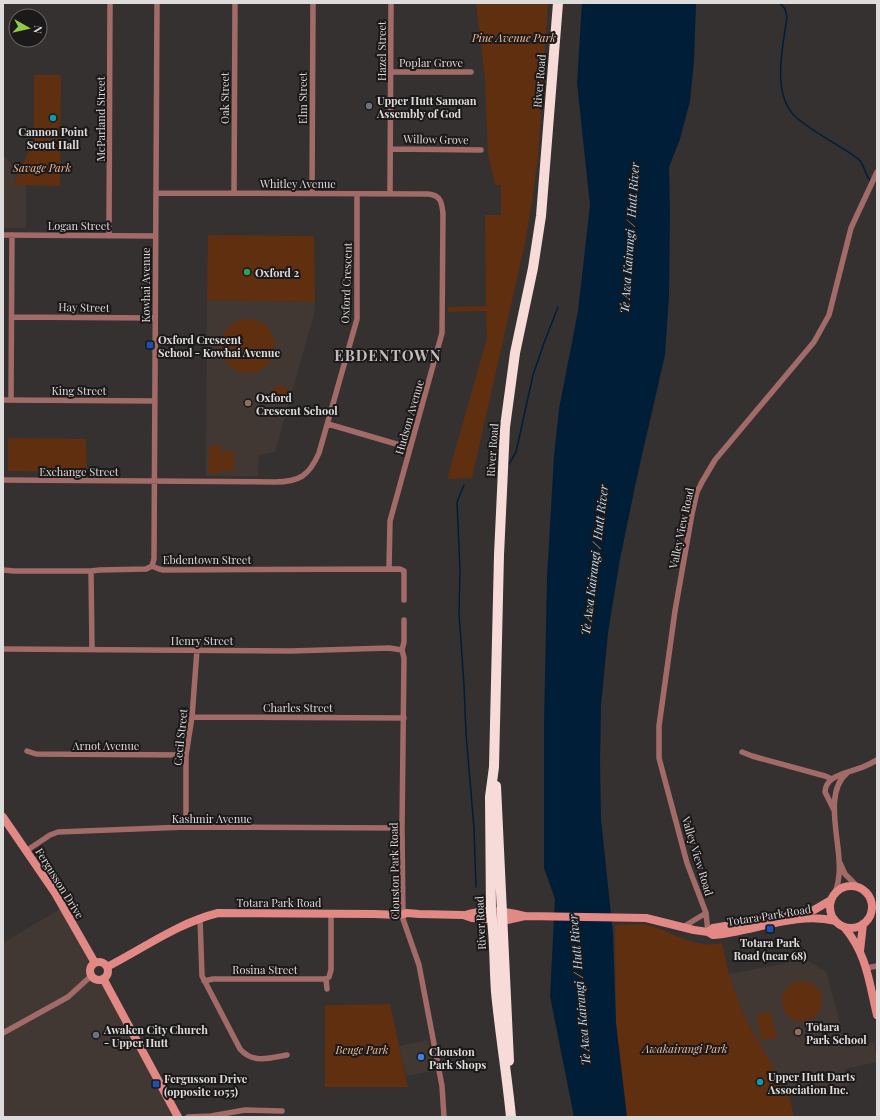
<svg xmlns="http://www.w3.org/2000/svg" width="880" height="1120" font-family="'Playfair Display',serif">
  <rect width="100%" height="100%" fill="#343130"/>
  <path fill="#413833" d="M3 154 18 173 13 185H26V228H3Z
    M207 300 315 302 314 314 275 452 259 455 258 476H206Z
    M63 907 92 965 90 971 91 976 95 980 100 981 178 1117H3V943Z
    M803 960 810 962 821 969 826 971 847 1048 874 1042 877 1062 845 1069 849 1085 789 1095 748 1023 739 1003 729 974Z
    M428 1040 434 1071 406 1076 399 1046Z"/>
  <path fill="#5f2f10" d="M476 3H548L538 156 532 202 525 243 472 478 447 479 487 338 486 311 448 312V307L486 306 485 215H501V185H495L488 154 485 79Z
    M34 75H61L60 186 13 185 34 139Z
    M208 235 314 236 315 302 207 300Z
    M221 346a27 27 0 1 1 54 0a27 27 0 1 1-54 0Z
    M278 385 283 386 289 391 287 398 275 399 270 396 269 393Z
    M8 438 86 439 87 472 8 471Z
    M209 446H221V473H208Z
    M222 451H234V471H222Z
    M615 925C625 925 643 923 652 926 675 934 697 949 722 943L729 974 739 1003 748 1023 789 1095 794 1117H621L616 1037Z
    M782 1001a20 20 0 1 1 40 0a20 20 0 1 1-40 0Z
    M390 1004 408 1087H325V1005Z
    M770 1011 777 1037 762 1041 756 1015Z"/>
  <path fill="#001e37" d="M582 3H696L694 61 690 101 680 139 669 167 670 212 669 295 665 355 637 477 620 559 608 633 601 706 600 763 601 819 613 934 616 1023 627 1117H574L550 996 555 899 544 868V724L547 578 554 456 559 409 578 311 590 205 577 83Z"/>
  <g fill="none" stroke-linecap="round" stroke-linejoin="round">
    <path stroke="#001e37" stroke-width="1.5" d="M780 3 785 9 787 17C783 47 770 97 798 119 816 134 838 144 857 158 865 163 864 175 871 181
      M509 464 516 452 533 375 544 343 558 307
      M464 485 457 502 460 569 459 613 464 685 466 734 474 828 476 887"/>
    <path stroke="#a26b68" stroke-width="5.5" d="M391 72H471
      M391 149 481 150
      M156 193 428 194C441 195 442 203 443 214L442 333 390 521 389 569
      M234 193 235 3
      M312 193 313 3
      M390 194 391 3
      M3 235 155 236
      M109 236 110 3
      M12 317 155 318
      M3 400 155 401
      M11 400 12 235
      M328 424 410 448
      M3 480 275 482C299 482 309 476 319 453L357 319V194
      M152 566 154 559 157 3
      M152 566 159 569 163 570 400 569 404 571V600
      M3 570 14 571H91L100 570 146 569 152 566
      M91 571 92 649
      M404 620V642L402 650 404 658 402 828 403 919 419 965 442 1086 444 1117
      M3 649 291 651 389 648 402 650
      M192 717 404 718
      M27 751 36 754 186 755
      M742 752 752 756 825 776 832 779
      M834 810 825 792C826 776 844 774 857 769 864 767 870 764 877 760
      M186 827V755L192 717 197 650
      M26 851 50 835 58 832 186 827 402 828
      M840 863 845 874 859 888
      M835 893C839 882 840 871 839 860 838 834 825 791 847 773
      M200 918 202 976 240 1049C253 1064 270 1058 287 1055
      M683 927 706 913
      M708 932 706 913 687 863 659 758V726L675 611 692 514 697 492 702 482 715 460 814 342 829 315 851 228 877 172
      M866 968 877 966
      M204 981 213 979H326
      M327 989 326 979 329 977 331 970V914
      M3 1033 68 997 91 976
      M188 1117 211 1116 245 1110 282 1111"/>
    <path stroke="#e28986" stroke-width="8" d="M3 817 55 893 95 963
      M830 907a21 21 0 1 1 42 0a21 21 0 1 1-42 0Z
      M465 915C484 909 506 911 525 916L646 918 694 930 708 932 713 935C752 932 797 911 835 921
      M844 927C867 954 869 982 877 1015
      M708 932 713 928 803 913 814 910 831 900
      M860 951 863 924
      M90 971a9 9 0 1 1 18 0a9 9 0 1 1-18 0Z
      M107 967C144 948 178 923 218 913L374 914 399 915 407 913 419 914 463 915 472 918 507 920 525 916
      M104 980 178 1117"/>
    <path stroke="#f7dbd9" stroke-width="10" d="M496 786 509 1061
      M511 1117C507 1075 500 1034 496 992 494 965 495 938 491 912L490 797 494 767 499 555 505 427 515 353 533 268 541 216 558 3"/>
  </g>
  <g fill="#6b7280" stroke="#1b1919" stroke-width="1.5">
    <circle cx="369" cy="106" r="4"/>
    <circle cx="96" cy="1035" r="4"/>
  </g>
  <g fill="#0f9aa8" stroke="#1b1919" stroke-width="1.5">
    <circle cx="53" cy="118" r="4"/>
    <circle cx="760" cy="1082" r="4"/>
  </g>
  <circle fill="#2e9e5b" stroke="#1b1919" stroke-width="1.5" cx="247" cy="272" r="4"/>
  <g fill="#1a4fb4" stroke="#1b1919" stroke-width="1.5">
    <rect x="146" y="341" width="8" height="8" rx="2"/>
    <rect x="766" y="925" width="8" height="8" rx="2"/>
    <rect x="152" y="1080" width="8" height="8" rx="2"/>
  </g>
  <g fill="#8d6e63" stroke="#1b1919" stroke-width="1.5">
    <circle cx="248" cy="403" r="4"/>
    <circle cx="798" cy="1032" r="4"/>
  </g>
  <circle fill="#3f7fe0" stroke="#1b1919" stroke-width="1.5" cx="421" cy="1057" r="4"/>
  <g text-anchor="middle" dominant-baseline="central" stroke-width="4" stroke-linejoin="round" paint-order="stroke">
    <g font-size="11" font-style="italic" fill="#f5bb9d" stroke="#1b1919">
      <text x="514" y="37">Pine Avenue Park</text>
      <text x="42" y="167">Savage Park</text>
      <text x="685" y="1048">Awakairangi Park</text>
      <text x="362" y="1049">Benge Park</text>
    </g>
    <g font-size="11" fill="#dedcdb" stroke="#1b1919">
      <text transform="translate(381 51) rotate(-90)">Hazel Street</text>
      <text x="431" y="62">Poplar Grove</text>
      <text transform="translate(539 81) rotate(-85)">River Road</text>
      <text transform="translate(224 98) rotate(-90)">Oak Street</text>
      <text transform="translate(302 98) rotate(-90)">Elm Street</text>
      <text transform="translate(100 119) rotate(-90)">McParland Street</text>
      <text transform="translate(436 139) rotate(1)">Willow Grove</text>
      <text x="298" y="183">Whitley Avenue</text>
      <text x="79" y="225">Logan Street</text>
      <text transform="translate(346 283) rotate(-88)">Oxford Crescent</text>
      <text transform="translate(145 285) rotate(-90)">Kowhai Avenue</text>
      <text transform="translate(84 307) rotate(1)">Hay Street</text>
      <text x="79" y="390">King Street</text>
      <text transform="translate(409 417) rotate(-74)">Hudson Avenue</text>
      <text transform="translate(492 450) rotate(-86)">River Road</text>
      <text x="79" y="471">Exchange Street</text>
      <text transform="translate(681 528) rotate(-78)">Valley View Road</text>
      <text x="207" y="559">Ebdentown Street</text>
      <text x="202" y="640">Henry Street</text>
      <text x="298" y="707">Charles Street</text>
      <text transform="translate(180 737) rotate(-84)">Cecil Street</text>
      <text x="106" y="745">Arnot Avenue</text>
      <text x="212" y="818">Kashmir Avenue</text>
      <text transform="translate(698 856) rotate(73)">Valley View Road</text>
      <text transform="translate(394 871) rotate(-91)">Clouston Park Road</text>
      <text transform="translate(60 883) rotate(58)">Fergusson Drive</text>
      <text x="279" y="902">Totara Park Road</text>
      <text transform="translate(769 915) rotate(-9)">Totara Park Road</text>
      <text transform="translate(480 923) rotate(-93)">River Road</text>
      <text x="265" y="969">Rosina Street</text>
    </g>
    <g font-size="11" font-weight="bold" fill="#dedcdb" stroke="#1b1919" text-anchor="start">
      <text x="377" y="100">Upper Hutt Samoan<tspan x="377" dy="13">Assembly of God</tspan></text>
      <text x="53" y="131" text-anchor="middle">Cannon Point<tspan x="53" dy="13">Scout Hall</tspan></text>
      <text x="255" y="272">Oxford 2</text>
      <text x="158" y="339">Oxford Crescent<tspan x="158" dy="13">School - Kowhai Avenue</tspan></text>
      <text x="256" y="397">Oxford<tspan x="256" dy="13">Crescent School</tspan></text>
      <text x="770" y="942" text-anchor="middle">Totara Park<tspan x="770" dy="13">Road (near 68)</tspan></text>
      <text x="806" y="1026">Tōtara<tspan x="806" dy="13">Park School</tspan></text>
      <text x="104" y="1029">Awaken City Church<tspan x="104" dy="13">- Upper Hutt</tspan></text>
      <text x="429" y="1051">Clouston<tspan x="429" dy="13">Park Shops</tspan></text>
      <text x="768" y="1076">Upper Hutt Darts<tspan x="768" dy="13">Association Inc.</tspan></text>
      <text x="164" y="1078">Fergusson Drive<tspan x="164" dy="13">(opposite 1055)</tspan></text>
    </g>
    <g font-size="12" font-style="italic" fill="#c0dffc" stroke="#1b1919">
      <text transform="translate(629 238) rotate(-86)">Te Awa Kairangi / Hutt River</text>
      <text transform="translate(594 560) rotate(-83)">Te Awa Kairangi / Hutt River</text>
      <text transform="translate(579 990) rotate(-95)">Te Awa Kairangi / Hutt River</text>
    </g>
    <g font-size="15" font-weight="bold" letter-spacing="1" fill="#c1bdbb" stroke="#1b1919">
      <text x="388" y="355">EBDENTOWN</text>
    </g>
  </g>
  <rect width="880" height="1120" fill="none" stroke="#dedcdb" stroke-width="8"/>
  <g transform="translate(28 28) rotate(98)"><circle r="19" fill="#1b1919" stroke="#696767"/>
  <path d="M0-3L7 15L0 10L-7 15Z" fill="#91cd40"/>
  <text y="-6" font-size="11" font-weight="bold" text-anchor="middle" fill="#dedcdb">N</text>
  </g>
</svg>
